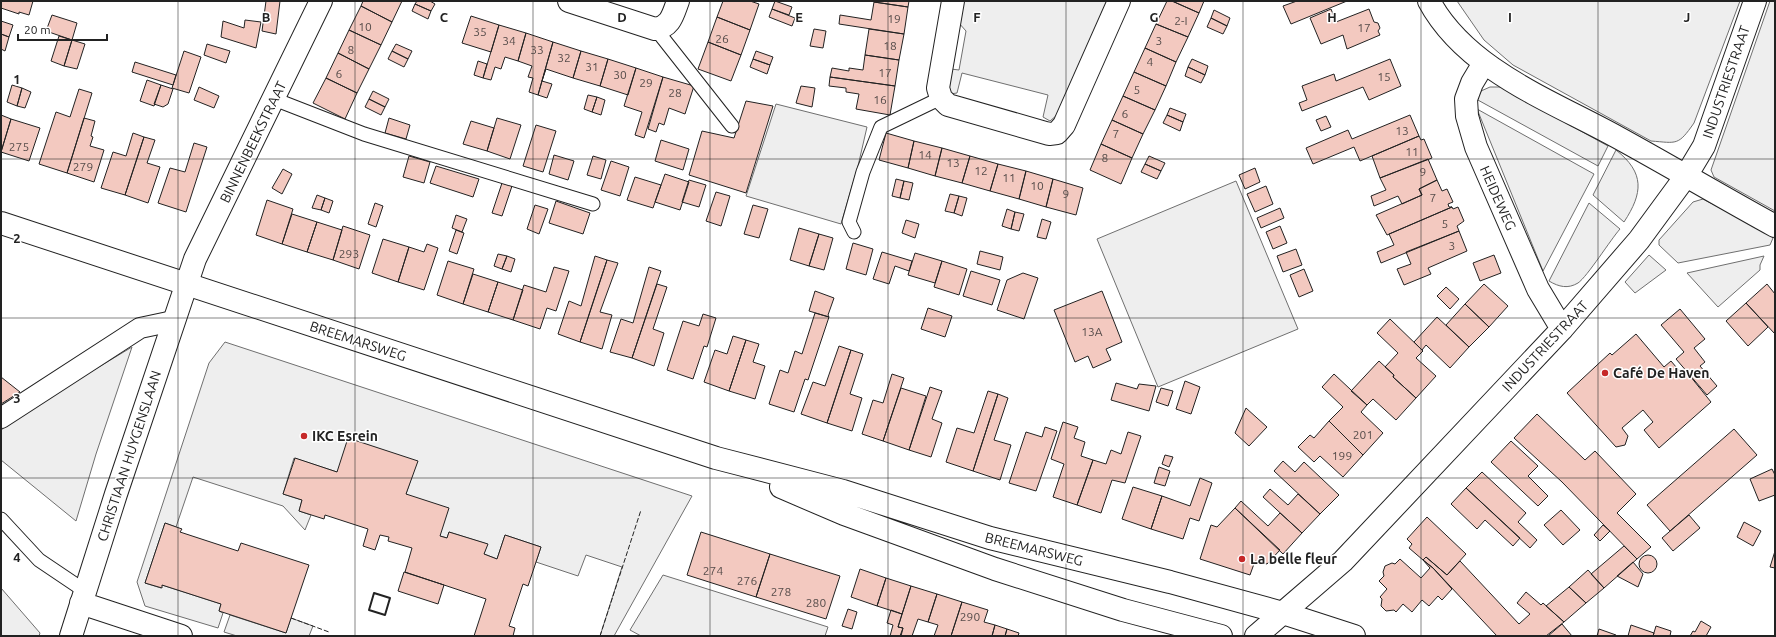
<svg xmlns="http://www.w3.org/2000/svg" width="1776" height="637" font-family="Ubuntu,sans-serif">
  <rect width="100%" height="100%" fill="#fff"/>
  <path fill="#eee" stroke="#6f6f6f" d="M962 1H1109L1057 115 1050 121 1043 117 1048 95 962 73 957 93 950 94 948 91 951 69 959 70 966 31 958 22Z
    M1457 1H1740L1694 123C1678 146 1677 143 1651 141L1513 65 1484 40Z
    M1770 1H1775V211L1714 177 1711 170Z
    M1490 87H1501L1608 146 1598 166 1476 99 1481 91Z
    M776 104 867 127 858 166 841 224 746 196Z
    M1477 109 1594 174 1543 271Z
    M1616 150C1645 173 1643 193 1624 222L1593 195Z
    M1236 181 1298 329 1158 387 1097 239Z
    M1703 199 1769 234 1773 238 1770 245 1678 263 1659 245V240L1693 202Z
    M1589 203 1620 229C1611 239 1587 277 1578 283 1568 289 1559 287 1549 281Z
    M1649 255 1666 270 1635 293 1625 282Z
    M1764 256 1760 265V270L1718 307 1687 273Z
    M225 342 692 496 614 636H600L622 567 586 555 578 576 536 562 541 547 505 535 497 559 484 554 487 544 449 532 447 538 440 536 406 494 417 461 337 472 294 458 283 494 302 500 299 511 311 515 305 530 283 506 193 477 176 527 165 523 145 583 161 588 162 585 221 604 219 611 223 613 218 628 145 606 137 582 209 363Z
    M132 347 96 454 76 521 1 460V430L42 401Z
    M663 575 828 627 825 636H641L630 630Z
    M1 588 40 633 39 636H1Z
    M230 615 286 633 291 618 313 626 309 636H237L224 632Z"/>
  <path fill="#f3c9c0" stroke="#222" d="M1 1H33L29 15 19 12V14L1 8Z
    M266 1H280L276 34 262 31Z
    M363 1H402L392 22 361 6Z
    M417 1H430L435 4 431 11 415 4Z
    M723 1H750L759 4 750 30 717 17Z
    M775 1 792 7 789 15 772 9Z
    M874 1H909L908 7 874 2Z
    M1167 1H1172L1199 13 1188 37 1156 24Z
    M1172 1H1204L1199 13Z
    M1297 1H1347L1291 24 1283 6Z
    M874 2 908 7 904 34 839 24 840 15 871 20Z
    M415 4 431 11 428 19 412 11Z
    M361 6 392 22 381 45 349 30Z
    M772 9 795 18 792 26 769 17Z
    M1331 9 1336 22 1369 9 1374 22 1378 23 1380 28 1378 31 1380 35 1347 49 1343 35 1321 44 1310 18Z
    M1214 10 1230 18 1227 26 1211 18Z
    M52 15 77 23 72 40 46 31Z
    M471 16 499 25 491 52 462 43Z
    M717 17 750 30 741 55 708 42Z
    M1211 18 1227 26 1223 34 1207 27Z
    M245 20 261 22 256 48 221 37 223 21 244 28Z
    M1 21 13 25 9 37 1 34Z
    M1156 24 1188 37 1176 62 1145 48Z
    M499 25 526 33 518 61 505 57 501 69 495 67 491 80 483 78Z
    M814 29 826 31 823 48 810 46Z
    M869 29 904 34 899 60 865 55Z
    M349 30 381 45 369 69 338 53Z
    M526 33 553 42 538 95 529 92 533 78 528 77 532 66 518 61Z
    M1 34 9 37 5 51 1 49Z
    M59 36 72 40 64 66 51 61Z
    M72 40 85 44 77 69 64 66Z
    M553 42 581 51 573 78 546 69 542 81 552 84 547 98 538 95Z
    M708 42 741 55 731 81 698 69Z
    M207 44 230 51 226 63 204 55Z
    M396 44 412 51 408 59 392 51Z
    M1145 48 1176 62 1166 86 1134 72Z
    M184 51 201 57 189 93 172 88Z
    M392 51 408 59 404 67 388 59Z
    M581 51 608 59 600 86 573 78Z
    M756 51 773 57 770 65 753 59Z
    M338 53 369 69 357 93 326 78Z
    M865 55 899 60 895 86 830 77 832 68 849 71V68L863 70Z
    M608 59 636 68 628 95 600 86Z
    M753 59 770 65 767 74 750 67Z
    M1192 59 1208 66 1205 75 1188 67Z
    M1390 59 1401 86 1369 100 1363 87 1302 111 1299 103 1307 100 1302 86 1334 74 1336 81Z
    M478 61 487 64 483 78 474 75Z
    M135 62 176 75 173 85 132 72Z
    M1188 67 1205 75 1201 83 1185 76Z
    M636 68 663 77 644 138 635 135 642 112 624 106Z
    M1134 72 1166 86 1155 110 1123 96Z
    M663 77 694 86 685 114 669 108 664 125 659 123 656 132 648 129Z
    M830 77 895 86 890 115 856 109 859 94 846 92V88L829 86Z
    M326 78 357 93 345 119 313 103Z
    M147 80 161 85 154 106 140 101Z
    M12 85 22 88 17 106 7 102Z
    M161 85 173 89 168 104 163 107 154 104Z
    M801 86 815 88 812 107 796 103Z
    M199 87 219 96 214 108 194 100Z
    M22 88 31 92 25 108 17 106Z
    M79 89 92 93 67 173 39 164 56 112 70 117Z
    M373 91 389 99 385 107 369 99Z
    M588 95 597 97 592 112 584 109Z
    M1123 96 1155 110 1143 134 1112 120Z
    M597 97 605 100 601 115 592 112Z
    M369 99 385 107 381 115 365 107Z
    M746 101 773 106 746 193 689 175 702 131 734 138Z
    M1170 108 1186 114 1183 122 1167 115Z
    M1 115 11 119 1 152Z
    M1167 115 1183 122 1180 131 1163 123Z
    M1410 115 1419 136 1360 161 1354 147 1313 164 1306 148 1348 130 1352 139Z
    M1326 116 1331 127 1321 131 1316 120Z
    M84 118 95 121 91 136 93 137 90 146 104 150 94 182 67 173Z
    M389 118 410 125 406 139 385 133Z
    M497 118 521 125 510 159 487 151Z
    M11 119 40 128 29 161 1 152Z
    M1112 120 1143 134 1132 158 1101 144Z
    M471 121 494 128 487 151 463 144Z
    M536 125 556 131 543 172 523 166Z
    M133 133 144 137 125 195 101 188 113 152 126 156Z
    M886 133 914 141 908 168 879 160Z
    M1419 136 1421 140 1424 139 1432 158 1380 178 1372 156Z
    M144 137 155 140 147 163 160 167 148 203 125 195Z
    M661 140 689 149 683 170 655 161Z
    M914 141 942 148 935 176 908 168Z
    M194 143 207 147 186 212 158 203 170 168 185 172Z
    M1101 144 1132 158 1121 184 1090 170Z
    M942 148 970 156 962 183 935 176Z
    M554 155 574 161 568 180 549 174Z
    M409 156 430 162 424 183 403 177Z
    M593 156 606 160 601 179 587 175Z
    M970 156 998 164 990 191 962 183Z
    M1149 156 1165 163 1161 171 1145 164Z
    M1428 159 1437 180 1419 189 1422 195 1402 204 1398 196 1374 206 1371 196 1386 190 1380 178Z
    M611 161 629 167 620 196 601 190Z
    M998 164 1026 171 1019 199 990 191Z
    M1145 164 1161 171 1157 179 1141 172Z
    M436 166 479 179 473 197 430 183Z
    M1255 168 1260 182 1245 189 1239 175Z
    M283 169 292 174 282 194 272 188Z
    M1026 171 1053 179 1046 207 1019 199Z
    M665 174 689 182 680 210 655 202Z
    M635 177 661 185 653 208 627 200Z
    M896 179 904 181 900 198 892 196Z
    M1053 179 1083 188 1076 215 1046 207Z
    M689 180 706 185 699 207 682 202Z
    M1437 180 1442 191 1447 189 1453 202 1448 204 1449 207H1452L1387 235 1376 215 1422 195 1419 189Z
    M904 181 913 183 909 200 900 198Z
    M502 183 512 186 502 216 492 213Z
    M1266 186 1273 204 1255 212 1247 194Z
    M716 192 730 196 721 226 706 221Z
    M950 194 959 196 954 213 945 211Z
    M317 195 325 198 321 210 312 208Z
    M959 196 967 198 962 216 954 213Z
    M325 198 333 201 329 213 321 210Z
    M267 200 293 209 282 244 256 235Z
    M556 201 590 213 583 234 549 223Z
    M375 203 383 206 376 227 368 224Z
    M535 205 548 209 539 234 527 229Z
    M753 205 768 209 759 238 744 234Z
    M1452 207 1453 209 1458 207 1464 221 1457 226 1459 231 1381 263 1377 252 1394 245 1389 234Z
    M1280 208 1284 218 1261 228 1257 218Z
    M1007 209 1015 212 1011 229 1002 226Z
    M1015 212 1024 214 1019 231 1011 229Z
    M292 214 317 222 307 252 282 244Z
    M456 215 467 219 462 232 452 228Z
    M1042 219 1051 222 1046 239 1037 237Z
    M906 220 919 224 915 238 902 233Z
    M317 222 342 230 333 260 307 252Z
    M343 226 370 235 359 269 333 260Z
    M1280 226 1287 243 1273 249 1266 232Z
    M799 228 819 234 809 266 790 260Z
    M456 230 464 233 457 254 449 251Z
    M1459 231 1467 251 1428 268 1431 274 1404 285 1397 269 1411 264 1406 252Z
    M819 234 833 238 824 270 809 266Z
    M383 239 409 247 398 282 372 273Z
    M853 243 873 249 866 275 846 269Z
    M427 244 438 248 424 290 398 282 409 247 424 252Z
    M1296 249 1302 265 1283 272 1277 256Z
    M980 251 1003 257 1000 270 977 264Z
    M882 252 912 261 909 271 895 266 889 284 873 279Z
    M915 253 942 261 935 283 908 275Z
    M498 254 507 256 502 269 494 266Z
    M1494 255 1501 273 1480 281 1473 263Z
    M507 256 515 259 511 272 502 269Z
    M595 256 607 260 580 342 558 334 569 301 581 306Z
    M607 260 618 263 600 312 612 315 602 349 580 342Z
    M448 261 474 269 463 304 437 295Z
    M942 261 967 269 959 295 934 287Z
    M554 267 569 271 556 311 547 308 540 329 513 320 524 285 546 292Z
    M649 267 661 271 632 358 610 352 621 319 633 323Z
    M1304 269 1313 291 1299 297 1290 275Z
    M971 271 1000 280 992 305 963 296Z
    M1023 273 1038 278 1024 319 997 310 1007 280Z
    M473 274 498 282 488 312 463 304Z
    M498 282 523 290 513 320 488 312Z
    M657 284 667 287 653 329 664 333 654 366 632 358Z
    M1484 284 1508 306 1489 327 1465 304Z
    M1767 284 1775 294V334L1746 303Z
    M1446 287 1459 299 1450 309 1437 296Z
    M815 291 834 298 828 315 829 317 809 311Z
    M1102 291 1122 342 1106 349 1111 360 1093 368 1088 356 1075 362 1054 310Z
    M1746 303 1768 327 1748 346 1726 321Z
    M1465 304 1489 327 1469 347 1446 325Z
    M928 308 952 316 945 337 921 329Z
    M1680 309 1705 339 1694 348 1705 362 1700 366 1717 386 1707 395 1676 359 1684 352 1661 325Z
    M815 313 829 317 808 380 805 379 794 412 769 404 780 370 788 373 795 351 802 354Z
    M703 314 716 318 707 347 704 346 693 379 667 370 683 321 699 326Z
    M1437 317 1469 347 1450 368 1426 345 1422 350 1414 342Z
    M1390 319 1422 350 1423 351 1416 358 1436 376 1416 398 1393 377 1394 375 1385 367 1398 353 1377 333Z
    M1636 334 1664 367 1671 361 1682 374 1686 371 1711 402 1659 448 1644 430 1653 422 1643 410 1622 428 1628 436 1625 445 1616 447 1567 393 1610 353 1612 355Z
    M733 336 746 340 729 391 704 382 715 350 727 354Z
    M746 340 759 344 753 362 765 366 755 399 729 391Z
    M839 346 851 350 827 423 801 414 813 382 825 386Z
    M851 350 863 354 850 394 862 398 852 431 827 423Z
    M1379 361 1394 375 1393 377 1416 398 1396 420 1373 399 1367 405 1351 391Z
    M892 374 904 378 883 441 862 434 873 400 883 403Z
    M1334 374 1367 405 1361 412 1383 433 1363 455 1329 421 1343 407 1322 387Z
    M1 377 20 392 1 404Z
    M1185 381 1200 387 1191 414 1176 409Z
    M1116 383 1137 389 1139 384 1156 386 1149 411 1111 400Z
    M930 387 942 391 932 419 942 423 931 457 909 450Z
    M901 388 926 396 909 450 883 441Z
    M1161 388 1173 391 1168 406 1156 402Z
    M988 391 998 394 973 471 946 462 957 428 974 433Z
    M998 394 1008 398 994 440 1011 445 1000 480 973 471Z
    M1246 408 1267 427 1249 446 1235 433Z
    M1537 414 1585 460 1595 451 1636 494 1617 513 1651 547 1637 559 1562 482 1514 438Z
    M1329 421 1363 455 1343 477 1320 456 1314 462 1298 447 1310 435 1314 438Z
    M1063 422 1078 427 1074 438 1085 442 1081 456 1093 460 1077 505 1053 497 1064 464 1051 459Z
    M1045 427 1057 431 1036 491 1009 483 1026 432 1042 437Z
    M1734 429 1757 455 1670 531 1647 505Z
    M1128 432 1141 436 1125 483 1112 480 1101 513 1077 505 1093 460 1106 464 1111 450 1121 454Z
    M348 438 418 461 406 494 449 508 440 536 447 538 449 532 488 544 484 554 497 559 505 535 541 547 528 586 523 584 509 626 515 628 513 636H474L486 599 405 572 412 548 388 541 389 537 380 535 375 550 363 546 368 529 325 515 324 519 299 511 302 500 283 494 295 458 337 472Z
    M1511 441 1538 466 1528 476 1548 496 1538 506 1491 462Z
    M1165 455 1173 457 1169 467 1162 464Z
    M1283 461 1295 472 1304 462 1339 495 1320 514 1274 471Z
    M1159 467 1170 471 1165 486 1154 483Z
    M1772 469 1775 475V495L1759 501 1750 479Z
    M1482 472 1526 513 1518 522 1537 540 1530 548 1466 488Z
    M1200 478 1212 483 1199 521 1190 518 1183 539 1151 529 1162 496 1190 506Z
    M1133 487 1162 496 1151 529 1122 519Z
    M1466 488 1520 538 1513 546 1485 520 1477 529 1451 504Z
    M1270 489 1288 505 1298 494 1320 514 1302 533 1263 497Z
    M1241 501 1268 526 1280 513 1302 533 1283 554 1235 508Z
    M1235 508 1280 550 1267 564 1255 561 1250 575 1200 559 1211 525 1217 527Z
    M1561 510 1580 530 1563 545 1544 525Z
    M1689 515 1700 528 1673 551 1662 538Z
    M1427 517 1466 554 1447 575 1426 557 1423 560 1409 548 1412 544 1407 539Z
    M1744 522 1761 531 1753 546 1737 537Z
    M165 523 182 529 180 532 238 551 241 543 309 565 286 633 219 611 221 604 162 585V588L145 583Z
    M1603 525 1610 531 1600 541 1594 535Z
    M701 532 770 554 756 597 687 575Z
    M1624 546 1637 559 1604 588 1591 574Z
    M1775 551V568L1770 567Z
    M770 554 840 576 826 619 756 597Z
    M1639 564a9 9 0 1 1 18 0a9 9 0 1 1-18 0Z
    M1426 557 1447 575 1460 561 1519 624 1530 614 1517 603 1526 592 1541 605 1543 603 1564 622 1546 636H1497L1433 568 1423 560Z
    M1400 559 1421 578 1430 568 1423 560 1433 568 1452 589 1442 600 1438 596 1429 606 1422 600 1412 612 1403 604 1396 612 1394 610 1386 611 1381 606 1382 599 1380 597 1387 589 1379 581 1384 576 1383 572 1385 566 1392 563 1395 564Z
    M1633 562 1643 574 1638 587 1617 576Z
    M860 569 886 578 877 606 851 597Z
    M1588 570 1604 588 1586 603 1569 587Z
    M404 572 444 585 438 604 398 591Z
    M886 578 911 586 902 614 877 606Z
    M911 586 937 594 928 622 918 619 912 636H900L903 628 898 627Z
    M1569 587 1586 603 1564 622 1546 606Z
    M937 594 962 602 951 636H934L938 625 928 622Z
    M962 602 988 610 984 622 995 625 992 636H951Z
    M848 609 857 612 852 629 842 626Z
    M891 610 902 614 898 627 903 628 901 636H890L893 625 887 623Z
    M1701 621 1711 627 1706 636H1690L1693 631 1695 632Z
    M1562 624 1572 636H1548Z
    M995 625 1007 629 1005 636H992Z
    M1631 625 1654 633 1653 636H1628Z
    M1656 626 1671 631 1670 636H1653Z
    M1007 629 1019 633 1018 636H1005Z
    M1599 629 1616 635V636H1597Z"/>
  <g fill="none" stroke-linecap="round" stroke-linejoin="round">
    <defs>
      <path id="service" d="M660 28 662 37 732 126
        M274 99 364 134 593 204
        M854 232 849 222 863 172 881 127 941 98
        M1 519 39 560 85 591"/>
      <path id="pedestrian" d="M1 418 140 328 173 321"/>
      <path id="minor" d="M569 1 655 29C671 27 673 14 678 1
        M953 1 938 88 941 98 948 105 1049 134 1057 133 1064 125 1119 1
        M1429 1C1466 70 1552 101 1617 137 1670 166 1722 197 1775 226
        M1484 63 1472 83 1466 99 1467 116 1476 147 1538 289 1562 329
        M81 603 181 636
        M71 636 116 494 195 259 321 1
        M1256 636 1343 561 1562 329 1639 240 1686 176 1704 146 1755 1"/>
      <path id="primary" d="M1 223 716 458 843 491 990 538 1170 582 1283 613 1354 636
        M781 487 844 514 995 569 1123 610 1221 636"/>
    </defs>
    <use href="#service" stroke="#222" stroke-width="15"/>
    <use href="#pedestrian" stroke="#222" stroke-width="22"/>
    <use href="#minor" stroke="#222" stroke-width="24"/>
    <use href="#primary" stroke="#222" stroke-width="24"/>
    <use href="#service" stroke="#fff" stroke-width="13"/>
    <use href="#pedestrian" stroke="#fff" stroke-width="20"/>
    <use href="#minor" stroke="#fff" stroke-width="22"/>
    <use href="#primary" stroke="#fff" stroke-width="22"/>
    <path stroke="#222" stroke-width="1" stroke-dasharray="5 2" stroke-linecap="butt" d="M291 618 329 632
      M600 636 641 510"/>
    <path stroke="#222" stroke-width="2" d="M374 593 390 598 385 615 369 610Z"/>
  </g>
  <path fill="none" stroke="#222" stroke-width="1" stroke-opacity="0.55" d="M178 1V636M355 1V636M533 1V636M710 1V636M888 1V636M1066 1V636M1243 1V636M1421 1V636M1598 1V636M1 159H1775M1 318H1775M1 478H1775"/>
  <g fill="#c62828" stroke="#fff" stroke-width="1.5">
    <circle cx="1605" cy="373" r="4"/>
    <circle cx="304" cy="436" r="4"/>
    <circle cx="1242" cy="559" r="4"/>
  </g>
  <g text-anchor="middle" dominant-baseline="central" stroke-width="3" stroke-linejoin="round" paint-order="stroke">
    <g font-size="12" fill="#564c4a">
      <text x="894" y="18">19</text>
      <text x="1181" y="20">2-I</text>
      <text x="365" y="26">10</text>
      <text x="1364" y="27">17</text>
      <text x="480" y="31">35</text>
      <text x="722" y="38">26</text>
      <text x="509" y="40">34</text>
      <text x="1159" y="40">3</text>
      <text x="890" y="45">18</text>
      <text x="351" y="49">8</text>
      <text x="537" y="49">33</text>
      <text x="564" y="57">32</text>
      <text x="1150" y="61">4</text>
      <text x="592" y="66">31</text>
      <text x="885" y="72">17</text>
      <text x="339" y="73">6</text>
      <text x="620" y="74">30</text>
      <text x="1384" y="76">15</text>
      <text x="646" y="82">29</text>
      <text x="1137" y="89">5</text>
      <text x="675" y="92">28</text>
      <text x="880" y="99">16</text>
      <text x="1125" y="113">6</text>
      <text x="1402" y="130">13</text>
      <text x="1116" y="133">7</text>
      <text x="19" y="146">275</text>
      <text x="1412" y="151">11</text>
      <text x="925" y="154">14</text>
      <text x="1105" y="157">8</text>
      <text x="953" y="162">13</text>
      <text x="83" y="166">279</text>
      <text x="981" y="170">12</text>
      <text x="1423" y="171">9</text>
      <text x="1009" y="177">11</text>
      <text x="1037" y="185">10</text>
      <text x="1066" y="193">9</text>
      <text x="1433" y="197">7</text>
      <text x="1445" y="223">5</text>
      <text x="1452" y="245">3</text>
      <text x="349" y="253">293</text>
      <text x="1092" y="331">13A</text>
      <text x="1363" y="434">201</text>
      <text x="1342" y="455">199</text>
      <text x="713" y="570">274</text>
      <text x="747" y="580">276</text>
      <text x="781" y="591">278</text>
      <text x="816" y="602">280</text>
      <text x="970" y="616">290</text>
    </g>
    <g font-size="14" fill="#222" stroke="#fff">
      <text transform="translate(1726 82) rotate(-71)">INDUSTRIESTRAAT</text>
      <text transform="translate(253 142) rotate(-64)">BINNENBEEKSTRAAT</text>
      <text transform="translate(1498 198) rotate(66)">HEIDEWEG</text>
      <text transform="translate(358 341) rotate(18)">BREEMARSWEG</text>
      <text transform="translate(1545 346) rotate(-47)">INDUSTRIESTRAAT</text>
      <text transform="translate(129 456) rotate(-72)">CHRISTIAAN HUYGENSLAAN</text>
      <text transform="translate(1034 549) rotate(14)">BREEMARSWEG</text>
    </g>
    <g font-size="14" font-weight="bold" fill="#222" stroke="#fff" text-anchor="start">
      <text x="1613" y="373">Café De Haven</text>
      <text x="312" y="436">IKC Esrein</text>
      <text x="1250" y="559">La belle fleur</text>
    </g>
  </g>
  <g font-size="13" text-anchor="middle" font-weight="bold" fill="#222" stroke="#fff" stroke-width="3" stroke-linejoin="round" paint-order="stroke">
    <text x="266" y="22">B</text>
    <text x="444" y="22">C</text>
    <text x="622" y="22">D</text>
    <text x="799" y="22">E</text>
    <text x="977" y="22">F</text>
    <text x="1154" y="22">G</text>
    <text x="1332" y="22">H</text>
    <text x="1510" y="22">I</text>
    <text x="1687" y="22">J</text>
    <text x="17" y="84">1</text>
    <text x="17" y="243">2</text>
    <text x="17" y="403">3</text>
    <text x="17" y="562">4</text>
  </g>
  <rect width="1776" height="637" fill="none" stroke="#222222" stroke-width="4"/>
  <path d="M18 34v6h89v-6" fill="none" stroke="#222222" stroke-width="2"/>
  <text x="24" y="34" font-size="12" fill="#222222" stroke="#ffffff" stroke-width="3" paint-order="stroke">20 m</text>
</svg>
